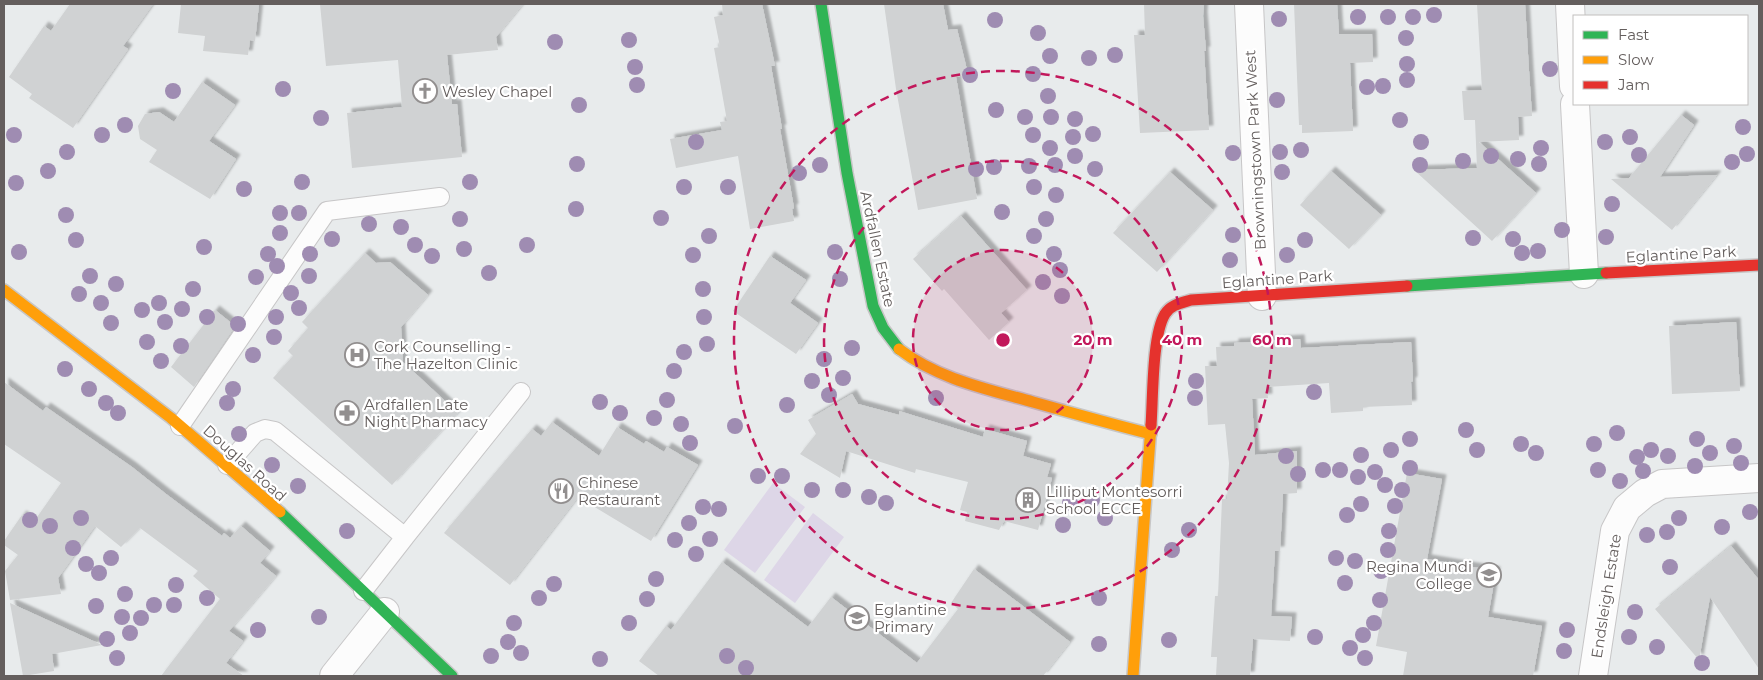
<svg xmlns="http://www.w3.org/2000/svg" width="1763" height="680" font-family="Montserrat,sans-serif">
  <defs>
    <filter id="shadow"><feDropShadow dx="4.5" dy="-4.5" stdDeviation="1" flood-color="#0004"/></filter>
  </defs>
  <rect width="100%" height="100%" fill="#e8ebec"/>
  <path fill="#ddd6e7" d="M773 483 805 507 755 573 724 550Z
    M813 513 844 537 795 603 764 580Z"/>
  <path fill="#d0d2d3" filter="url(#shadow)" d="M70 4H153L123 46 128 49 73 128 29 98 32 94 9 77 44 26 51 31Z
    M181 4H259L255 41 250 40 248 55 203 51 205 36 178 33Z
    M320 4H523L496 37 498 50 447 55 452 104H457L462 157 352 168 347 113 402 107 398 60 326 66Z
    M722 4H762L775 66H771L782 129H780L794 208 792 209 794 221 750 229 738 156 676 168 670 139 722 130 720 122 727 121 714 48 720 47 714 17 723 15Z
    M884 4H943L948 30 957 29 968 74 956 77 977 199 918 210 896 89Z
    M1144 4H1204L1203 16 1206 51H1204L1209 130 1140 133 1134 35H1145Z
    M1294 4H1337L1339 34H1372L1373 62 1350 63 1353 131 1302 133V125H1299Z
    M1477 4H1525L1529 71 1532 116 1518 117 1519 140 1479 142 1536 193 1492 241 1414 170 1477 168 1475 120H1464L1462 91 1482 90Z
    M202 82 235 105 209 141 236 159 210 199 149 162 157 150 140 139 138 126 145 114 159 112 174 122Z
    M1681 115 1694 125 1660 177 1717 175 1672 230 1611 179 1629 178Z
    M1331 171 1381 215 1349 249 1300 205Z
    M1170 172 1213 210 1157 272 1113 233Z
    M961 216 1027 290 1001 313 1009 322 989 340 944 289 942 291 913 259Z
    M365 253 376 263 390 262 428 295 401 327 403 362 458 413 392 485 273 378 293 356 288 351 308 328 302 322Z
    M770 256 806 280 790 303 818 323 796 354 733 311Z
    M215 310 235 326 194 387 171 367Z
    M1736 322 1740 391 1672 394 1669 326Z
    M1300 339 1301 348 1411 342 1413 381 1411 382 1412 405 1363 407V411L1331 413 1329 383 1267 387 1268 398 1252 399 1255 455 1297 451V493L1283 494 1280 551H1275L1271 616 1292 617 1290 641 1253 639 1250 676H1216L1217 657H1211L1215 596H1218L1222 499H1227L1229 463 1225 424 1208 425 1205 366H1217L1216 347 1234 346V343Z
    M4 382 43 411 46 407 132 467 166 494 222 536 224 533 230 538 241 526 270 551 260 563 276 576 229 631 243 641 226 663 244 676H161L220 599 193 576 198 571 140 528 121 547 95 526 58 578 61 594 10 600 5 571 18 555 4 545V541L22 515 33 523 61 483 4 444Z
    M852 394 858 404 899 415V411L983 437 985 429 1027 441 1023 456 1051 464 1047 477 1052 478 1038 530 1004 521 999 530 965 521 967 512 960 510 968 482 916 469 915 473 846 451 840 478 800 454 816 434 808 420Z
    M552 422 599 456 617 427 644 444 646 441 664 452 667 447 698 465 651 541 578 497 510 585 444 533 532 429 541 436Z
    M1407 473 1442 479 1427 559 1496 571 1488 617 1542 626 1533 676H1403L1407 652 1376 646Z
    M1731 546 1759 580V669L1710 597 1699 660 1655 609Z
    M722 562 808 627 831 597 917 663 958 609 951 603 974 569 1070 642 1043 676H659L639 661 666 626 671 630Z
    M10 603 102 645 52 654 54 671 23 676Z"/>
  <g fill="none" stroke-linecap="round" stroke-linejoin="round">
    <defs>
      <path id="lane" d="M180 426 327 211 440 197
        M227 465 255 433 265 429 275 431 405 537 363 591
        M405 537 521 392"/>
      <path id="street" d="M1249 4 1262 296
        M1570 4 1574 86
        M1575 104 1584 274
        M334 676 385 612
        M1593 676 1615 531 1627 508 1645 493 1662 484 1759 478"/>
      <path id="fast" d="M821 4 847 173 873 306 883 328 899 349
        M1407 286 1606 273
        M280 512 452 676"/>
      <path id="slow" d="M4 290 171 418 280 512
        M899 349C938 379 987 389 1033 402 1072 413 1111 424 1151 434
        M1133 676 1151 425"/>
      <path id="jam" d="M1606 273 1759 265
        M1151 425C1153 399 1152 335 1165 314 1170 305 1181 303 1191 300L1407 286"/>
    </defs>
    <use href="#lane" stroke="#c7c6c7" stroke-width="20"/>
    <use href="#street" stroke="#c7c6c7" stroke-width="30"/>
    <use href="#fast" stroke="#c7c6c6" stroke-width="14"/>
    <use href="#slow" stroke="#c7c6c6" stroke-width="14"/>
    <use href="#jam" stroke="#c7c6c6" stroke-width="14"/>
    <use href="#lane" stroke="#fcfcfc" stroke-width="18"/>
    <use href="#street" stroke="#fcfcfc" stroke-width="28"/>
    <use href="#fast" stroke="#30b455" stroke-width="11"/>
    <use href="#slow" stroke="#ff9f0a" stroke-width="11"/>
    <use href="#jam" stroke="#e5322d" stroke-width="11"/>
  </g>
  <g fill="#9f8cb2">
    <circle cx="1434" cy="15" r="8"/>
    <circle cx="1358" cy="17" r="8"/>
    <circle cx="1388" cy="17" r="8"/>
    <circle cx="1413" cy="17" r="8"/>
    <circle cx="1279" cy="19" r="8"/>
    <circle cx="995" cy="20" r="8"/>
    <circle cx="1038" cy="33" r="8"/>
    <circle cx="1406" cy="38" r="8"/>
    <circle cx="629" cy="40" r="8"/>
    <circle cx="555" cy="42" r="8"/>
    <circle cx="1115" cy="55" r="8"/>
    <circle cx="1050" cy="56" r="8"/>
    <circle cx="1089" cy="58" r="8"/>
    <circle cx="1407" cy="64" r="8"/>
    <circle cx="635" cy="67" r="8"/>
    <circle cx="1550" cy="69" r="8"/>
    <circle cx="1033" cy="74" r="8"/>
    <circle cx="970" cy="75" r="8"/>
    <circle cx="1407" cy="80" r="8"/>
    <circle cx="637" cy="85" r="8"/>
    <circle cx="1383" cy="86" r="8"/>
    <circle cx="1367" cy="87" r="8"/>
    <circle cx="283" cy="89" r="8"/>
    <circle cx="173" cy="91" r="8"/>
    <circle cx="1048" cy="96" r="8"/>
    <circle cx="1277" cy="100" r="8"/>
    <circle cx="579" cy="105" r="8"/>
    <circle cx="996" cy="110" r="8"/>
    <circle cx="1025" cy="117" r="8"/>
    <circle cx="1051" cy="117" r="8"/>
    <circle cx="321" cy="118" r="8"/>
    <circle cx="1075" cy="119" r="8"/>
    <circle cx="1400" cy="120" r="8"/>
    <circle cx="125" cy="125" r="8"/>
    <circle cx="1743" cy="127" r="8"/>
    <circle cx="1093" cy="134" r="8"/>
    <circle cx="14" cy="135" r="8"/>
    <circle cx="102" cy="135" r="8"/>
    <circle cx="1033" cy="135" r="8"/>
    <circle cx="1073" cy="137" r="8"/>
    <circle cx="1630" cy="137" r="8"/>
    <circle cx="696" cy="142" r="8"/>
    <circle cx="1421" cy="142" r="8"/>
    <circle cx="1605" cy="142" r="8"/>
    <circle cx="1050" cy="148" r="8"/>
    <circle cx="1541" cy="148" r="8"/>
    <circle cx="1301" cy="150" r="8"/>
    <circle cx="67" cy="152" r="8"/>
    <circle cx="1280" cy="152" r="8"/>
    <circle cx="1233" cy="153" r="8"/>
    <circle cx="1747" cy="154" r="8"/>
    <circle cx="1639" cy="155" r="8"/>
    <circle cx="1075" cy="156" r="8"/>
    <circle cx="1491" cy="156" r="8"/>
    <circle cx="1518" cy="159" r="8"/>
    <circle cx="1463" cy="161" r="8"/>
    <circle cx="1732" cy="162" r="8"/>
    <circle cx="577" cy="164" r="8"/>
    <circle cx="1539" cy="164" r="8"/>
    <circle cx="820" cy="165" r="8"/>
    <circle cx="1055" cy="165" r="8"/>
    <circle cx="1420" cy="165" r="8"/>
    <circle cx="1029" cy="166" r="8"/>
    <circle cx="994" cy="167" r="8"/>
    <circle cx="976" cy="169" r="8"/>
    <circle cx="1095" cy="169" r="8"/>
    <circle cx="48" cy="171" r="8"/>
    <circle cx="1282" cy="172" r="8"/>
    <circle cx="799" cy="173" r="8"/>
    <circle cx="302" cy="182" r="8"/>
    <circle cx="470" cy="182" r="8"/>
    <circle cx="16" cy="183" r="8"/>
    <circle cx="684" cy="187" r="8"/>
    <circle cx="728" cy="187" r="8"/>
    <circle cx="1034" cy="187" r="8"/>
    <circle cx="244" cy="189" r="8"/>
    <circle cx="1056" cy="195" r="8"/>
    <circle cx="1612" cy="204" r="8"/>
    <circle cx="576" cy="209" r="8"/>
    <circle cx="1002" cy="212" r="8"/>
    <circle cx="280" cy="213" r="8"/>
    <circle cx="299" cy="213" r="8"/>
    <circle cx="66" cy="215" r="8"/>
    <circle cx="661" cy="218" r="8"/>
    <circle cx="460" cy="219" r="8"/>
    <circle cx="1046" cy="219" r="8"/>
    <circle cx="369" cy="224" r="8"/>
    <circle cx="401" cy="227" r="8"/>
    <circle cx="1562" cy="230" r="8"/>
    <circle cx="280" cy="233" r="8"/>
    <circle cx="1233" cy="235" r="8"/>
    <circle cx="709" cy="236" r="8"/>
    <circle cx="1034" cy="236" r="8"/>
    <circle cx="1606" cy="237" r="8"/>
    <circle cx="1473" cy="238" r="8"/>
    <circle cx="332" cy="239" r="8"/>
    <circle cx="1513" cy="239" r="8"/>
    <circle cx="76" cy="240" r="8"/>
    <circle cx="1305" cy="240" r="8"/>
    <circle cx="415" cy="245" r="8"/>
    <circle cx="527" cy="245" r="8"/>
    <circle cx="204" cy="247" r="8"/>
    <circle cx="464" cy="249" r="8"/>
    <circle cx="1538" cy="251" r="8"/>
    <circle cx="19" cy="252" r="8"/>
    <circle cx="835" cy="252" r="8"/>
    <circle cx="1522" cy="253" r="8"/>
    <circle cx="268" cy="254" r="8"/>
    <circle cx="310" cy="254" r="8"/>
    <circle cx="1054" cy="254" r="8"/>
    <circle cx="693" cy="255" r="8"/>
    <circle cx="1287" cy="255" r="8"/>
    <circle cx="432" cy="256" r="8"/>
    <circle cx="1230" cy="260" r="8"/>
    <circle cx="277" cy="266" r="8"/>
    <circle cx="1060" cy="270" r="8"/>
    <circle cx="489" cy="273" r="8"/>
    <circle cx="90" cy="276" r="8"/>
    <circle cx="309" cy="276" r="8"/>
    <circle cx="256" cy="277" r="8"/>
    <circle cx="840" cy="279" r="8"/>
    <circle cx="1043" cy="282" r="8"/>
    <circle cx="116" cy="284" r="8"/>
    <circle cx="193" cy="289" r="8"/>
    <circle cx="703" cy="289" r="8"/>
    <circle cx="291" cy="293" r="8"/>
    <circle cx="79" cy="294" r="8"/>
    <circle cx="1062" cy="296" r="8"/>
    <circle cx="101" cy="303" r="8"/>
    <circle cx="159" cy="303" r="8"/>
    <circle cx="299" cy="308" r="8"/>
    <circle cx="182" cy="309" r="8"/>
    <circle cx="142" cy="310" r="8"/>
    <circle cx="207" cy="317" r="8"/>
    <circle cx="276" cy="317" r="8"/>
    <circle cx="704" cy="317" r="8"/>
    <circle cx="165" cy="322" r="8"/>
    <circle cx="111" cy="323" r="8"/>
    <circle cx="238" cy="324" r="8"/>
    <circle cx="274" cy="337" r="8"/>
    <circle cx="147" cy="342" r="8"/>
    <circle cx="707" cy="344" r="8"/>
    <circle cx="181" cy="346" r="8"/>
    <circle cx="852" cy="348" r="8"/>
    <circle cx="684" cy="352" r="8"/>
    <circle cx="253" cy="355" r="8"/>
    <circle cx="824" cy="359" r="8"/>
    <circle cx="161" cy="361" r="8"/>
    <circle cx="65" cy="369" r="8"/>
    <circle cx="674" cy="371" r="8"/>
    <circle cx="843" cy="378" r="8"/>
    <circle cx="812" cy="381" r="8"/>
    <circle cx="1196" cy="381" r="8"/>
    <circle cx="89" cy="389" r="8"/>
    <circle cx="233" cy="389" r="8"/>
    <circle cx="1314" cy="392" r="8"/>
    <circle cx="829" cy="395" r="8"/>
    <circle cx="936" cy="398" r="8"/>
    <circle cx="1195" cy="398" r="8"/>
    <circle cx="667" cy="400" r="8"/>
    <circle cx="600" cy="402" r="8"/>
    <circle cx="106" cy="403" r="8"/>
    <circle cx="227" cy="403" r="8"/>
    <circle cx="787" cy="405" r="8"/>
    <circle cx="118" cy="413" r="8"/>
    <circle cx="620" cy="413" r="8"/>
    <circle cx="654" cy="418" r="8"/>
    <circle cx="681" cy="424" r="8"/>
    <circle cx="735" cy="426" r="8"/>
    <circle cx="1466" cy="430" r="8"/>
    <circle cx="1617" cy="433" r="8"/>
    <circle cx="239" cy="434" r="8"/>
    <circle cx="1410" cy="439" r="8"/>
    <circle cx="1697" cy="439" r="8"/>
    <circle cx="690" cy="443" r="8"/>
    <circle cx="1521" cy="444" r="8"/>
    <circle cx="1594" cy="444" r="8"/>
    <circle cx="1734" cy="446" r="8"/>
    <circle cx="1391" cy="450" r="8"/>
    <circle cx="1477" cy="450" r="8"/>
    <circle cx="1651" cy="450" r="8"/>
    <circle cx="1536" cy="453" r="8"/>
    <circle cx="1710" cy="453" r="8"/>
    <circle cx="1361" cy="455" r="8"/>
    <circle cx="1286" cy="456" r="8"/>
    <circle cx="1668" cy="456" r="8"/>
    <circle cx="1637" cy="457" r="8"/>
    <circle cx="1741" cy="463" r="8"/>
    <circle cx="272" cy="465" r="8"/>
    <circle cx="1695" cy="466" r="8"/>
    <circle cx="1410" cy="468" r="8"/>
    <circle cx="1323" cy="470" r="8"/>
    <circle cx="1340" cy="470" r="8"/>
    <circle cx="1598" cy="470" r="8"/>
    <circle cx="1643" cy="471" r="8"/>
    <circle cx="1375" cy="472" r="8"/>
    <circle cx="1298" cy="474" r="8"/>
    <circle cx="758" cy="476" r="8"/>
    <circle cx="782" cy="476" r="8"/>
    <circle cx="1358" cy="477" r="8"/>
    <circle cx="1620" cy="481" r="8"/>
    <circle cx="1385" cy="485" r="8"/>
    <circle cx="298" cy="486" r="8"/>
    <circle cx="812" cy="490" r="8"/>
    <circle cx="843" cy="490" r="8"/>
    <circle cx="1402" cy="490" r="8"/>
    <circle cx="869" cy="497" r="8"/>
    <circle cx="1092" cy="500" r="8"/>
    <circle cx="886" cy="503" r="8"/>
    <circle cx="1070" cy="503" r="8"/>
    <circle cx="1361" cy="504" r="8"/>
    <circle cx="1395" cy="506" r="8"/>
    <circle cx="703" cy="507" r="8"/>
    <circle cx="719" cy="509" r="8"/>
    <circle cx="1750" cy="512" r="8"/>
    <circle cx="1347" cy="515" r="8"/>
    <circle cx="81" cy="518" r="8"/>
    <circle cx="1105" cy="518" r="8"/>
    <circle cx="1679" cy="518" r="8"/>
    <circle cx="30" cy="520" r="8"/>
    <circle cx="689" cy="523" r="8"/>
    <circle cx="1063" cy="525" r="8"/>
    <circle cx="50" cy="526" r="8"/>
    <circle cx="1722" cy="527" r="8"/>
    <circle cx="1189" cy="530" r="8"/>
    <circle cx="347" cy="531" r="8"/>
    <circle cx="1389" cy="531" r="8"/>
    <circle cx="1667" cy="532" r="8"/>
    <circle cx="1647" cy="535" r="8"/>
    <circle cx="710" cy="539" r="8"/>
    <circle cx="675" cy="540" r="8"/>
    <circle cx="73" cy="548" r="8"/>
    <circle cx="1172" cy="550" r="8"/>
    <circle cx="1388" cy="550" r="8"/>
    <circle cx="696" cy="554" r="8"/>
    <circle cx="111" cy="558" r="8"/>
    <circle cx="1336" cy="558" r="8"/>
    <circle cx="1355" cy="561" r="8"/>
    <circle cx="86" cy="564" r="8"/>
    <circle cx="1670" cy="567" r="8"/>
    <circle cx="1381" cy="571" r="8"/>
    <circle cx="99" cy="573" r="8"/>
    <circle cx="656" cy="579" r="8"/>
    <circle cx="1345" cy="583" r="8"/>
    <circle cx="554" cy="584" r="8"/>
    <circle cx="176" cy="585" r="8"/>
    <circle cx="125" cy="594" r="8"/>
    <circle cx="207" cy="598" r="8"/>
    <circle cx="539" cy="598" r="8"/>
    <circle cx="1099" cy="598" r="8"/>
    <circle cx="647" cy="599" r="8"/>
    <circle cx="1380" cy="600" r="8"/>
    <circle cx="154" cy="605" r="8"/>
    <circle cx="174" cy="605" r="8"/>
    <circle cx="96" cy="606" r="8"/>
    <circle cx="1635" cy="612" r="8"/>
    <circle cx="122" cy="617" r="8"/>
    <circle cx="319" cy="617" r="8"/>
    <circle cx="141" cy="618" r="8"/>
    <circle cx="514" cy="623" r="8"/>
    <circle cx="629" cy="623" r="8"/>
    <circle cx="1374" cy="623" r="8"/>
    <circle cx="258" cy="630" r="8"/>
    <circle cx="1567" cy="630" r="8"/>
    <circle cx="130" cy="633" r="8"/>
    <circle cx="1363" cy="635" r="8"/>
    <circle cx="1315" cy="637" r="8"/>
    <circle cx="1629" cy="637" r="8"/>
    <circle cx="107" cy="639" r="8"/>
    <circle cx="1169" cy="640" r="8"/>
    <circle cx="508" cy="642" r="8"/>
    <circle cx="1099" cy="644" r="8"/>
    <circle cx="1657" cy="647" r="8"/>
    <circle cx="1350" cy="648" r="8"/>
    <circle cx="1564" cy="651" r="8"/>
    <circle cx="521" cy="653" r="8"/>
    <circle cx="491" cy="656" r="8"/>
    <circle cx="727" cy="656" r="8"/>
    <circle cx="117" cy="658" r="8"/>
    <circle cx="1365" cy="658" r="8"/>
    <circle cx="600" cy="659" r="8"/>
    <circle cx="1702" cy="663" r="8"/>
    <circle cx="746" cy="668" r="8"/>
  </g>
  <circle cx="1003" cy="340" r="90" fill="#c2185b" fill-opacity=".12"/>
  <g fill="none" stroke="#c2185b" stroke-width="2.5" stroke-dasharray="9 6">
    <circle cx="1003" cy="340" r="90"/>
    <circle cx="1003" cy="340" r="179"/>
    <circle cx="1003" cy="340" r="269"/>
  </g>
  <defs>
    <symbol id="church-ring" viewBox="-11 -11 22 22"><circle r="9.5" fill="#fff" stroke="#928f8f" stroke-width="1.5"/><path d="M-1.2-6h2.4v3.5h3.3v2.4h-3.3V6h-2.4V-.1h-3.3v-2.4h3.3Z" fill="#928f8f"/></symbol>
    <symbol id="hospital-ring" viewBox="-11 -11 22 22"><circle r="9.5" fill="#fff" stroke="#928f8f" stroke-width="1.5"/><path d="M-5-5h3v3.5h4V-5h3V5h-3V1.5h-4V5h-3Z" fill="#928f8f"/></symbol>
    <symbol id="pharmacy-ring" viewBox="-11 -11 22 22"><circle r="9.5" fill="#fff" stroke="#928f8f" stroke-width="1.5"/><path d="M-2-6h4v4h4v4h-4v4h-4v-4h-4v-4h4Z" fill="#928f8f"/></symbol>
    <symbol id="restaurant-ring" viewBox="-11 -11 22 22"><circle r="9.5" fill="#fff" stroke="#928f8f" stroke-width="1.5"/><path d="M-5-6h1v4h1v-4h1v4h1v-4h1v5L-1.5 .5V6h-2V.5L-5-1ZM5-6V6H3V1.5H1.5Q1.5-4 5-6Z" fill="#928f8f"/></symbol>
    <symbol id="building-ring" viewBox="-11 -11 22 22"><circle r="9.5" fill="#fff" stroke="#928f8f" stroke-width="1.5"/><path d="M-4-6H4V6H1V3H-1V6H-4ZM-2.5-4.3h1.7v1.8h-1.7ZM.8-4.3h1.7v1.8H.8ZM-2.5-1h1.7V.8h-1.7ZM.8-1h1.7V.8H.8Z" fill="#928f8f"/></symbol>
    <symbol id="school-ring" viewBox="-11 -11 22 22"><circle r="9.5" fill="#fff" stroke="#928f8f" stroke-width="1.5"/><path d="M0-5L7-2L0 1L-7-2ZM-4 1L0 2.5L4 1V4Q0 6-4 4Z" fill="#928f8f"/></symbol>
  </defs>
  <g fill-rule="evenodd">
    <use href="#church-ring" x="411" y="77" width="28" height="28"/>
    <use href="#hospital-ring" x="343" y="341" width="28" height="28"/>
    <use href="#pharmacy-ring" x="333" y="399" width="28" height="28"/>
    <use href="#restaurant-ring" x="547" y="477" width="28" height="28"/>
    <use href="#building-ring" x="1014" y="486" width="28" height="28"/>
    <use href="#school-ring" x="1475" y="561" width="28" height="28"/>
    <use href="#school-ring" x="843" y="604" width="28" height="28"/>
  </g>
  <g text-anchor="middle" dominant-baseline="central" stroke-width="4.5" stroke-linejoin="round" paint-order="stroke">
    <g font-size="15" fill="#645e5d" stroke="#fff" text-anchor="start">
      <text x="442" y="91">Wesley Chapel</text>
      <text x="374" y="346">Cork Counselling -<tspan x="374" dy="17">The Hazelton Clinic</tspan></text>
      <text x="364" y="404">Ardfallen Late<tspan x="364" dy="17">Night Pharmacy</tspan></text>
      <text x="578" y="482">Chinese<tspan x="578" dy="17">Restaurant</tspan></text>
      <text x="1046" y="491">Lilliput Montesorri<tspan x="1046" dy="17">School ECCE</tspan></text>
      <text x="1472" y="566" text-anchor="end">Regina Mundi<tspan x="1472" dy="17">College</tspan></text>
      <text x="874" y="609">Eglantine<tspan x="874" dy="17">Primary</tspan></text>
    </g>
    <g font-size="15" fill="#645e5d" stroke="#fff">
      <text transform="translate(1255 150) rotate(-93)">Browningstown Park West</text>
      <text transform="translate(878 249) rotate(78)">Ardfallen Estate</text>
      <text transform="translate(1681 254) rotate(-3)">Eglantine Park</text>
      <text transform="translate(1277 279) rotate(-4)">Eglantine Park</text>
      <text transform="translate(245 463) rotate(42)">Douglas Road</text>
      <text transform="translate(1606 596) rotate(-81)">Endsleigh Estate</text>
    </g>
  </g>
  <circle cx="1003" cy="340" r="8" fill="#c2185b" stroke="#fff" stroke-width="2.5"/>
  <g font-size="15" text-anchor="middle" font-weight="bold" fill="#c2185b" stroke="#fff" stroke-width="4.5" stroke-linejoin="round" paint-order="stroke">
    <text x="1093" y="345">20 m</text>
    <text x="1182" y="345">40 m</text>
    <text x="1272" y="345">60 m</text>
  </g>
  <rect width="1763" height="680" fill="none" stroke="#645e5d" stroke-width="10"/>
  <rect x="1573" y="15" width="175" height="90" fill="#ffffff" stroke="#c1bfbe"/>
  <rect x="1583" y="31" width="25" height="8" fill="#30b455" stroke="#c1bfbe"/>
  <text x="1618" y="40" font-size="15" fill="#645e5d">Fast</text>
  <rect x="1583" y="56" width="25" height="8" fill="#ff9f0a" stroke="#c1bfbe"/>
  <text x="1618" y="65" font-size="15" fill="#645e5d">Slow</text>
  <rect x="1583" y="81" width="25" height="8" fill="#e5322d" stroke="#c1bfbe"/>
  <text x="1618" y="90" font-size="15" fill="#645e5d">Jam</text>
</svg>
